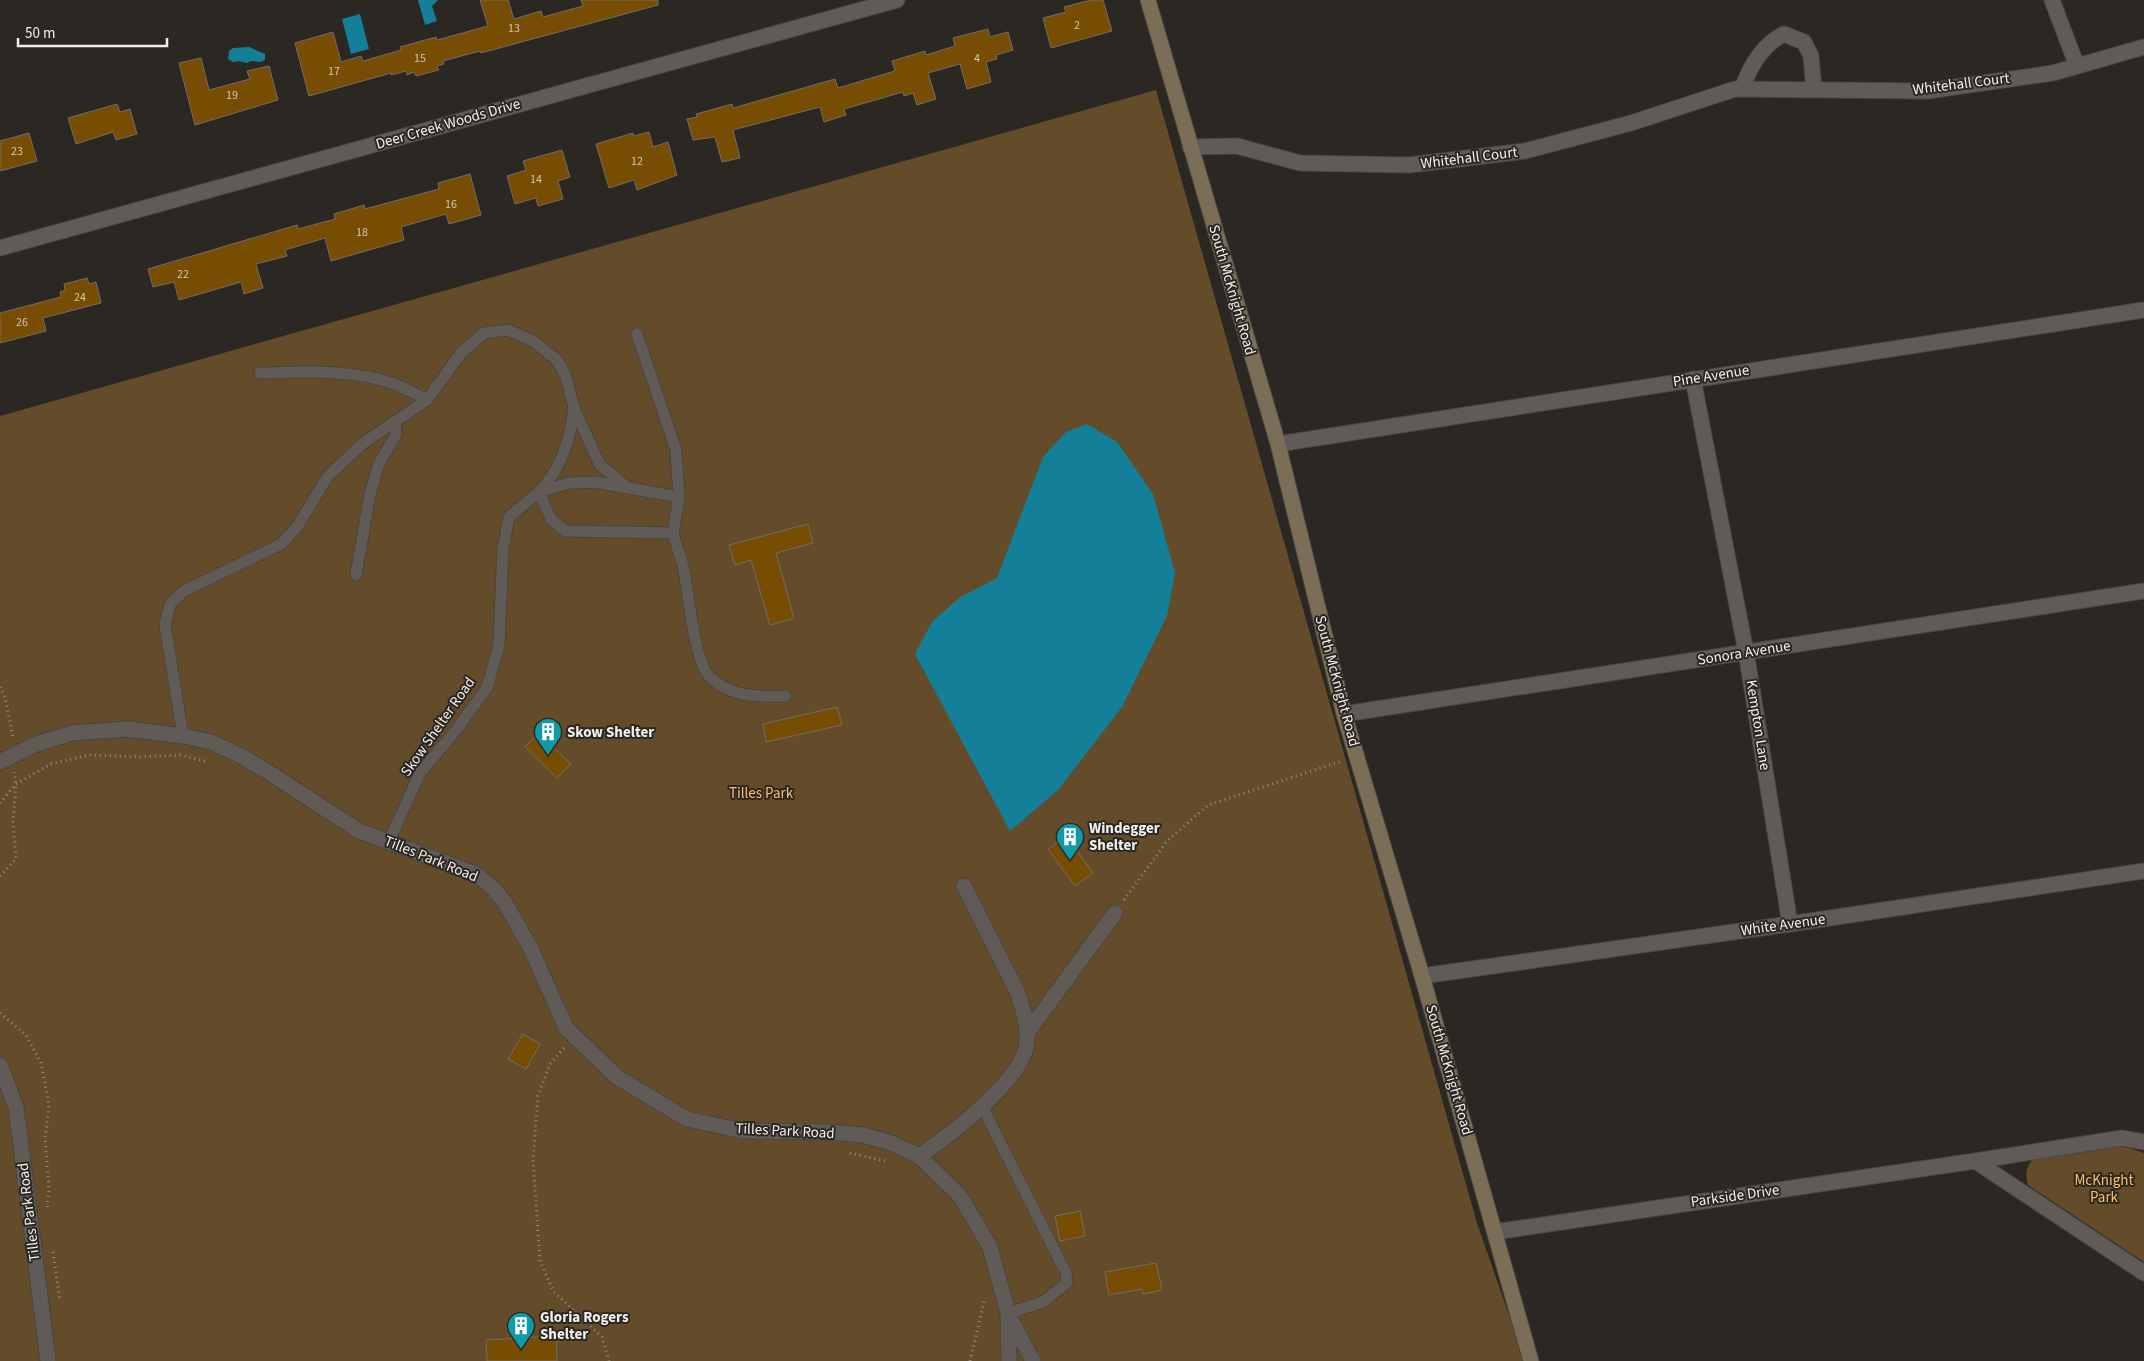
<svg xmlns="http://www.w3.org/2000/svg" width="2144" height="1361" font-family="'Source Sans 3',sans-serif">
  <rect width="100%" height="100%" fill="#2b2722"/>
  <path fill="#644c2b" d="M1156 90 1477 1223 1525 1361H0V416Z
    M2115 1146 2130 1148 2144 1153V1262L2028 1185C2025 1174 2026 1165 2035 1158Z"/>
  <path fill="#147f98" d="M418 0H438L432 6 437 21 425 25Z
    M360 14 369 49 351 54 342 19Z
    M249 47 265 54V60L261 62 251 61 247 63 239 61 233 62 228 59 229 51 233 48Z
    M1087 424 1117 442 1153 494 1175 573 1167 616 1122 707 1058 790 1010 831 915 654 932 622 959 598 997 578 1043 457 1066 432Z"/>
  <path fill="#764d02" stroke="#726d67" d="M480 0H508L514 19 541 11 543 17 583 6 581 0H658V5L481 53 480 51 443 61 444 64 437 66 439 70 416 76 414 72 407 75 406 71 391 75V73L309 96 295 43 333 32 341 62 361 56 363 61 401 50 400 47 436 37 437 40 488 26Z
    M1091 0H1103L1112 31 1051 48 1043 18 1066 12 1064 7Z
    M988 29 990 37 1008 32 1013 50 996 55 997 59 986 62 991 82 967 89 960 64 928 73 936 99 917 105 913 93 904 96 903 92 844 109 846 115 824 122 820 107 733 130 740 158 722 162 715 137 693 140 687 119 697 117 696 114 732 104 733 108 835 79 838 88 895 71 892 61 925 51 926 55 955 46 953 38Z
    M201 58 209 90 250 79 247 71 269 66 278 100 195 125 179 63Z
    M117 104 120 112 130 109 137 134 116 140 113 132 76 144 68 118Z
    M649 132 653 147 668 142 677 175 637 190 634 180 609 188 596 144 633 133 634 136Z
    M29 133 37 161 0 171V141Z
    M562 150 570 177 558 181 563 199 538 206 536 198 515 204 507 176 526 170 523 161Z
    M470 174 481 215 449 224 446 214 401 227 404 240 331 261 325 238 285 250 287 256 256 264 263 288 244 294 241 282 179 300 174 282 153 287 148 269 297 225 298 229 335 219 334 214 364 205 365 209 439 189 438 183Z
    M87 278 89 284 96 282 101 303 43 318 46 331 0 343V313L61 297 60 292 65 290 64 284Z
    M808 524 813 543 776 553 794 618 770 625 751 560 735 565 729 545Z
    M837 707 842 725 766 742 763 724Z
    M539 733 571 764 557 778 525 747Z
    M1066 836 1093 873 1075 886 1048 849Z
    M523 1034 540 1044 526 1069 508 1059Z
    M1080 1211 1085 1236 1060 1241 1055 1216Z
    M1156 1263 1162 1290 1143 1294 1142 1289 1109 1295 1105 1272Z
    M556 1336 557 1361H487L486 1340Z"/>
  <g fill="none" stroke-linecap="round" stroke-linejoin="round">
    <defs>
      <path id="service" d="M260 373C303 372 350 369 392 383 404 387 416 394 427 400
        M574 408C570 439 562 468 539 492L551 519 565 531 673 533 679 497
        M673 533C676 544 680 555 683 566 689 591 693 660 710 677 729 697 759 697 785 696
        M356 575 370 494 379 463 396 435 395 421
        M183 736 165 625 170 604 184 591 281 544 297 527 328 476 362 444 427 400 461 353 484 333 508 330 533 341 557 360 566 376 574 408 600 465 626 486
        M389 841 420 773 453 734 487 688 499 645 503 548 509 517 539 492 569 483 595 482 679 497 676 450 637 334
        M982 1106 1066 1273 1067 1283 1043 1302 1008 1313"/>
      <path id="minor" d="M2052 0 2077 66
        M1742 89C1750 66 1762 45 1784 34L1804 42 1811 56 1814 90
        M1190 147 1237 146 1300 163 1409 165 1525 151 1631 123 1735 89 1927 91 2053 73 2144 47
        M0 248 897 0
        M1693 379 1746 652 1790 924
        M1278 444 2144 310
        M1344 714 2144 591
        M0 762 36 744 72 733 128 729 183 736 211 742 241 756 265 770 359 831 476 874 494 889 505 903 531 949 566 1028 617 1077 687 1119 743 1131 830 1132 863 1135 891 1143 919 1156
        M964 886 1017 991C1023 1009 1030 1029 1026 1048 1017 1084 949 1136 919 1156L960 1196 990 1247 1008 1313 1009 1361
        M1422 976 1790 924 2144 871
        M1027 1033 1115 913
        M0 1065 16 1107 48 1361
        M1975 1161 2122 1138 2144 1142
        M1495 1232 1975 1161 2144 1273
        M1010 1318 1033 1361"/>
      <path id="secondary" d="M1148 0 1278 444 1344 714 1422 976 1531 1361"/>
    </defs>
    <use href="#service" stroke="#494641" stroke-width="13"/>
    <use href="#minor" stroke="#494641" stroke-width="17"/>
    <use href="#secondary" stroke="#494641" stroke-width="17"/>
    <path stroke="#8f8c88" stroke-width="3" stroke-dasharray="1 4" stroke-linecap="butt" d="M0 687 5 697 13 737
      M0 803 16 784 51 764 89 755 140 757 180 755 208 762
      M0 876 16 859 13 822 16 784 14 772
      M1124 900 1168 840 1208 805 1342 761
      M0 1013 26 1035 41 1063 49 1105 45 1139 49 1189 47 1207
      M564 1048 550 1064 538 1096 533 1160 540 1261 554 1292 602 1337 609 1361
      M850 1153 885 1161
      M53 1252 60 1301
      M970 1361 985 1298"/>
    <use href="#service" stroke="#605b56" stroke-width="11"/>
    <use href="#minor" stroke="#605b56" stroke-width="15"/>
    <use href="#secondary" stroke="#7b6e56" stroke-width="15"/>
  </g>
  <defs>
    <symbol id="building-pin" viewBox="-11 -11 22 30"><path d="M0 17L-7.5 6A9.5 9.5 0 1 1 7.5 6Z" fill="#0f9aa8" stroke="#2b2722"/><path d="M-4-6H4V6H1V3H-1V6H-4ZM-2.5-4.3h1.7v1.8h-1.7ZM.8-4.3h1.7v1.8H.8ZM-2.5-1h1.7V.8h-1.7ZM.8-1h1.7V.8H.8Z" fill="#fff"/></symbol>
  </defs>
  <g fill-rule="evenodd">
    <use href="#building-pin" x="532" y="716" width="32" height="43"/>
    <use href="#building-pin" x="1054" y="821" width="32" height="43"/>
    <use href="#building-pin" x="505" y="1310" width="32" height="43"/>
  </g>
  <g text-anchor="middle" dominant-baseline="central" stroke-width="4" stroke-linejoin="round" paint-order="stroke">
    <g font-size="12" fill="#d3c6b2">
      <text x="1077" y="25">2</text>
      <text x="514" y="28">13</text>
      <text x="420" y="58">15</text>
      <text x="977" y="58">4</text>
      <text x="334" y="71">17</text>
      <text x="232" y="95">19</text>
      <text x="17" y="151">23</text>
      <text x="637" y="161">12</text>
      <text x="536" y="179">14</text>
      <text x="451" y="204">16</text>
      <text x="362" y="232">18</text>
      <text x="183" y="274">22</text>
      <text x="80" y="297">24</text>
      <text x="22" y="322">26</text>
    </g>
    <g font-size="15" fill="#f2efec" stroke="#2b2722">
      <text transform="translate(1961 84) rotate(-7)">Whitehall Court</text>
      <text transform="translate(448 124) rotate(-16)">Deer Creek Woods Drive</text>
      <text transform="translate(1469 158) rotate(-7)">Whitehall Court</text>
      <text transform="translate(1232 290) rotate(74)">South McKnight Road</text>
      <text transform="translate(1711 376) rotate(-9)">Pine Avenue</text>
      <text transform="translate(1744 653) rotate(-9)">Sonora Avenue</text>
      <text transform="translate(1337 681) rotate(75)">South McKnight Road</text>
      <text transform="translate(1758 725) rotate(81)">Kempton Lane</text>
      <text transform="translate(438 727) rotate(-55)">Skow Shelter Road</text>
      <text transform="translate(431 859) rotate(22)">Tilles Park Road</text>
      <text transform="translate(1783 925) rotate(-8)">White Avenue</text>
      <text transform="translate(1449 1070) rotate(74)">South McKnight Road</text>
      <text transform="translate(785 1131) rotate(3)">Tilles Park Road</text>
      <text transform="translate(1735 1196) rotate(-8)">Parkside Drive</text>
      <text transform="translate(29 1212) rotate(-97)">Tilles Park Road</text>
    </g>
    <g font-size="15" font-weight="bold" fill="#f2efec" stroke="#2b2722" text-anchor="start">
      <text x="567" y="732">Skow Shelter</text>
      <text x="1089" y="828">Windegger<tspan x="1089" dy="17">Shelter</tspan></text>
      <text x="540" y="1317">Gloria Rogers<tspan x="540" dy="17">Shelter</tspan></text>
    </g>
    <g font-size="15" fill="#fdc069" stroke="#2b2722">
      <text x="761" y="793">Tilles Park</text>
      <text x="2104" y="1180">McKnight<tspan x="2104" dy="17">Park</tspan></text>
    </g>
  </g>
  <path d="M18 38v8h149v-8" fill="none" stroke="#f2efec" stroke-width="2.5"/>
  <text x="25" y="38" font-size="15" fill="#f2efec" stroke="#2b2722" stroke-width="4" paint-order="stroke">50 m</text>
</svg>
